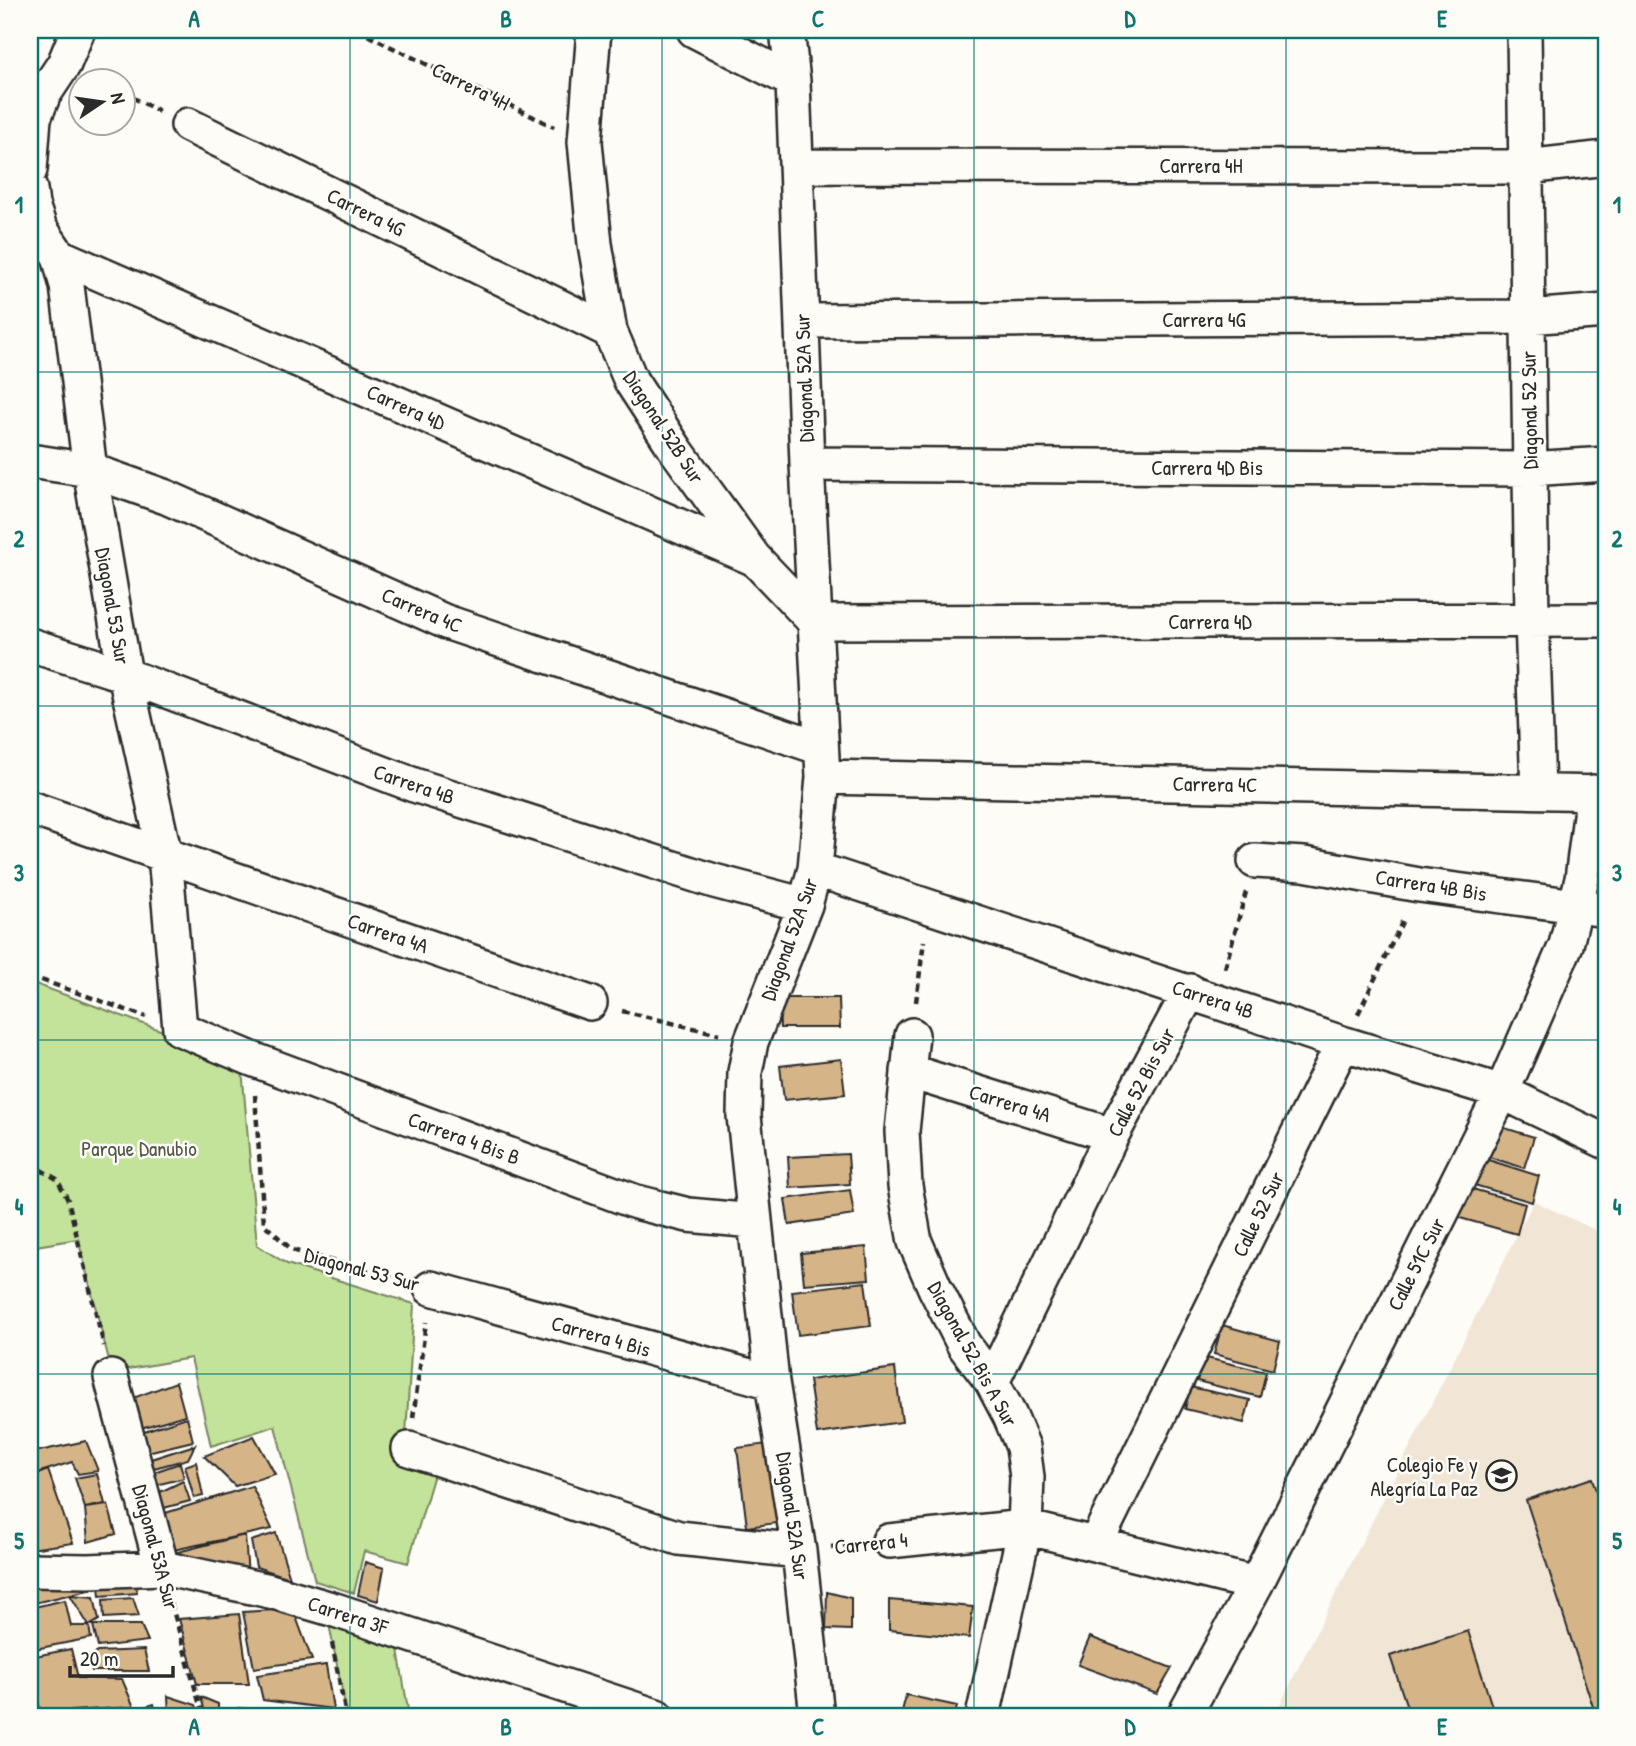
<svg xmlns="http://www.w3.org/2000/svg" width="1636" height="1746" font-family="'Patrick Hand',sans-serif">
  <rect width="100%" height="100%" fill="#fdfcf7"/>
  <filter id="ink" filterUnits="userSpaceOnUse"><feTurbulence type="fractalNoise" baseFrequency=".0143" numOctaves="2"/><feDisplacementMap in="SourceGraphic" scale="14" xChannelSelector="R" yChannelSelector="G"/><feConvolveMatrix kernelMatrix="1 2 1 2 8 2 1 2 1" color-interpolation-filters="sRGB"/></filter>
  <g filter="url(#ink)">
    <path fill="#f1e6d6" d="M1534 1201 1606 1235V1716H1274Z"/>
    <path fill="#c3e29a" stroke="#778662" stroke-width="2" d="M30 982 179 1037 242 1068 257 1245 287 1264 414 1304 405 1451 437 1464 408 1563 364 1551 354 1593 315 1581 275 1426 211 1446 191 1358 112 1372 78 1239 30 1247Z
      M329 1624 398 1649 409 1716H347Z"/>
    <path fill="#d5b488" stroke="#2b2b2b" stroke-width="2" d="M779 998H839L840 1028H780Z
      M841 1059 845 1094 784 1100 780 1066Z
      M1495 1125 1534 1137 1524 1168 1486 1156Z
      M848 1154 850 1184 790 1188 788 1157Z
      M1479 1157 1539 1176 1532 1202 1471 1184Z
      M1462 1186 1525 1204 1517 1234 1453 1216Z
      M850 1190 854 1215 789 1225 785 1199Z
      M866 1247 869 1279 804 1284 801 1253Z
      M865 1282 871 1326 798 1335 792 1291Z
      M1222 1325 1280 1341 1273 1370 1214 1354Z
      M1202 1357 1266 1372 1260 1397 1197 1381Z
      M895 1368 902 1422 817 1434 809 1380Z
      M176 1382 185 1415 134 1430 125 1401Z
      M1190 1387 1250 1400 1244 1423 1185 1409Z
      M187 1417 193 1441 139 1454 135 1434Z
      M254 1436 275 1474 235 1486 204 1456Z
      M86 1441 98 1471 78 1474 72 1462 34 1474 30 1453Z
      M767 1444 777 1523 747 1527 737 1448Z
      M195 1445 188 1459 154 1468 151 1459Z
      M196 1462 203 1496 194 1498 185 1466Z
      M180 1463 184 1478 156 1485 154 1472Z
      M48 1470 73 1543 30 1549V1477Z
      M97 1474 105 1504 85 1508 75 1478Z
      M1592 1478 1606 1523V1716H1596L1526 1500Z
      M183 1481 190 1501 160 1509 154 1495Z
      M252 1486 272 1529 164 1552 156 1516Z
      M108 1505 116 1534 88 1542 85 1508Z
      M276 1533 290 1578 256 1567 251 1541Z
      M245 1535 248 1577 166 1555Z
      M365 1562 384 1568 378 1601 358 1595Z
      M134 1573 137 1593 100 1596 98 1575Z
      M93 1575V1589L30 1604V1586Z
      M827 1592 851 1598V1630L826 1629Z
      M70 1595 94 1597 99 1620 89 1626Z
      M133 1598 139 1616 104 1618 103 1600Z
      M65 1600 71 1626H89L91 1638 30 1650V1608Z
      M889 1600 973 1607 969 1638 889 1630Z
      M293 1609 312 1660 254 1668 243 1612Z
      M239 1614 249 1684H197L179 1619Z
      M93 1625H141L148 1641 98 1647Z
      M1468 1631 1495 1716H1410L1390 1656Z
      M1090 1637 1172 1668 1157 1694 1078 1665Z
      M71 1649 78 1678 122 1679 134 1707 41 1713 30 1670V1657Z
      M144 1650 149 1671H92L88 1659 97 1652Z
      M326 1665 333 1709 263 1700 257 1675Z
      M906 1695 957 1706 955 1716H901Z
      M168 1696 196 1705 199 1716H169Z
      M201 1697 218 1704V1716H206Z
      M154 1704 157 1716H127V1713Z
      M238 1708 321 1716H238Z"/>
    <g fill="none" stroke-linecap="round" stroke-linejoin="round">
      <defs>
        <path id="minor" d="M594 30 585 142 595 244 610 331 631 381 676 450 754 558 815 622 1606 620
          M694 30 793 81
          M787 30 793 81 807 464 823 777 815 869 805 905 751 1042 745 1072 744 1116 772 1382 799 1551 817 1716
          M1524 30 1532 620 1538 791
          M188 125 610 331
          M796 166 1526 167 1606 158
          M30 170 34 118 44 94 64 64 78 30
          M30 189 32 205 40 228 59 256 67 286 90 470 125 675 165 855 180 1029 252 1059 636 1202 688 1215 754 1221
          M59 256 753 558
          M802 321 1528 317 1606 311
          M30 461 90 470 166 497 446 622 821 748
          M807 464 1530 469 1606 464
          M30 645 125 675 414 785 714 881 805 905
          M823 777 1606 793
          M30 808 590 1003
          M1255 861 1304 864 1419 885 1606 910
          M815 869 1345 1044 1502 1092 1606 1142
          M912 1035 902 1131 905 1186 915 1242 935 1288 964 1345 992 1382 1010 1416 1023 1447 1027 1477 1025 1527 983 1716
          M908 1071 1112 1135
          M431 1288 772 1382
          M111 1377 162 1568
          M992 1382 1112 1135 1190 991
          M409 1449 679 1538 799 1551
          M889 1541 1025 1527 1256 1584
          M1096 1543 1336 1057 1345 1044
          M30 1570 88 1571 162 1568 270 1591 335 1610 656 1716
          M1184 1716 1256 1584 1502 1092 1566 945 1582 879 1593 792"/>
      </defs>
      <use href="#minor" stroke="#2b2b2b" stroke-width="38"/>
      <path stroke="#2b2b2b" stroke-width="4.5" stroke-dasharray="7 5" stroke-linecap="butt" d="M357 30 554 127
        M122 92 159 111
        M1225 968 1246 892
        M30 976 146 1017
        M916 1002 924 941
        M622 1011 719 1034
        M1358 1014 1404 918
        M255 1095 264 1224 292 1250 398 1279
        M30 1164 57 1179 68 1200 104 1346
        M413 1418 426 1322
        M831 1547 857 1544
        M171 1603 203 1716
        M332 1643 346 1716
        M30 1688 37 1716"/>
      <use href="#minor" stroke="#fdfcf7" stroke-width="33"/>
    </g>
  </g>
  <path fill="none" stroke="#0f766e" stroke-width="2" stroke-opacity="0.55" d="M350 30V1716M662 30V1716M974 30V1716M1286 30V1716M30 372H1606M30 706H1606M30 1040H1606M30 1374H1606"/>
  <defs>
    <symbol id="school-ring" viewBox="-11 -11 22 22"><circle r="9.5" fill="#fdfcf7" stroke="#2b2b2b" stroke-width="1.5"/><path d="M0-5L7-2L0 1L-7-2ZM-4 1L0 2.5L4 1V4Q0 6-4 4Z" fill="#2b2b2b"/></symbol>
  </defs>
  <g fill-rule="evenodd">
    <use href="#school-ring" x="1484" y="1458" width="35" height="35"/>
  </g>
  <g text-anchor="middle" dominant-baseline="central" stroke-width="5" stroke-linejoin="round" paint-order="stroke">
    <g font-size="21" fill="#2b2b2b" stroke="#fdfcf7">
      <text transform="translate(471 86) rotate(26)">Carrera 4H</text>
      <text x="1201" y="165">Carrera 4H</text>
      <text transform="translate(366 212) rotate(26)">Carrera 4G</text>
      <text x="1204" y="319">Carrera 4G</text>
      <text transform="translate(804 378) rotate(-92)">Diagonal 52A Sur</text>
      <text transform="translate(406 407) rotate(24)">Carrera 4D</text>
      <text transform="translate(1529 410) rotate(-91)">Diagonal 52 Sur</text>
      <text transform="translate(664 427) rotate(57)">Diagonal 52B Sur</text>
      <text x="1207" y="467">Carrera 4D Bis</text>
      <text transform="translate(113 606) rotate(80)">Diagonal 53 Sur</text>
      <text transform="translate(422 610) rotate(23)">Carrera 4C</text>
      <text x="1210" y="621">Carrera 4D</text>
      <text transform="translate(414 784) rotate(19)">Carrera 4B</text>
      <text transform="translate(1215 784) rotate(1)">Carrera 4C</text>
      <text transform="translate(1431 885) rotate(9)">Carrera 4B Bis</text>
      <text transform="translate(388 933) rotate(19)">Carrera 4A</text>
      <text transform="translate(789 939) rotate(-70)">Diagonal 52A Sur</text>
      <text transform="translate(1213 999) rotate(18)">Carrera 4B</text>
      <text transform="translate(1141 1082) rotate(-62)">Calle 52 Bis Sur</text>
      <text transform="translate(1010 1103) rotate(17)">Carrera 4A</text>
      <text transform="translate(464 1138) rotate(20)">Carrera 4 Bis B</text>
      <text transform="translate(1258 1214) rotate(-64)">Calle 52 Sur</text>
      <text transform="translate(1416 1264) rotate(-63)">Calle 51C Sur</text>
      <text transform="translate(362 1269) rotate(15)">Diagonal 53 Sur</text>
      <text transform="translate(601 1336) rotate(16)">Carrera 4 Bis</text>
      <text transform="translate(973 1354) rotate(61)">Diagonal 52 Bis A Sur</text>
      <text transform="translate(793 1516) rotate(82)">Diagonal 52A Sur</text>
      <text transform="translate(871 1543) rotate(-6)">Carrera 4</text>
      <text transform="translate(156 1547) rotate(75)">Diagonal 53A Sur</text>
      <text transform="translate(348 1615) rotate(18)">Carrera 3F</text>
    </g>
    <g font-size="21" fill="#515947" stroke="#fdfcf7">
      <text x="139" y="1148">Parque Danubio</text>
    </g>
    <g font-size="21" fill="#2b2b2b" stroke="#fdfcf7" text-anchor="end">
      <text x="1478" y="1464">Colegio Fe y<tspan x="1478" dy="24">Alegría La Paz</tspan></text>
    </g>
  </g>
  <rect width="1636" height="1746" fill="none" stroke="#fdfcf7" stroke-width="77"/>
  <g transform="translate(102 102) rotate(77)"><circle r="33" fill="#fdfcf7" stroke="#a9a8a5" stroke-width="2"/>
  <path d="M0-5L12 26L0 18L-12 26Z" fill="#2b2b2b"/>
  <text y="-10" font-size="19" font-weight="bold" text-anchor="middle" fill="#2b2b2b">N</text>
  </g>
  <path d="M70 1666v10h103v-10" fill="none" stroke="#2b2b2b" stroke-width="3.5"/>
  <text x="80" y="1666" font-size="21" fill="#2b2b2b" stroke="#fdfcf7" stroke-width="5" paint-order="stroke">20 m</text>
  <rect x="38" y="38" width="1560" height="1670" fill="none" stroke="#0f766e" stroke-width="2.5"/>
  <g font-size="23" text-anchor="middle" font-weight="bold" fill="#0f766e">
    <text x="194" y="27">A</text>
    <text x="506" y="27">B</text>
    <text x="818" y="27">C</text>
    <text x="1130" y="27">D</text>
    <text x="1442" y="27">E</text>
    <text x="19" y="213">1</text>
    <text x="1617" y="213">1</text>
    <text x="19" y="547">2</text>
    <text x="1617" y="547">2</text>
    <text x="19" y="881">3</text>
    <text x="1617" y="881">3</text>
    <text x="19" y="1215">4</text>
    <text x="1617" y="1215">4</text>
    <text x="19" y="1549">5</text>
    <text x="1617" y="1549">5</text>
    <text x="194" y="1735">A</text>
    <text x="506" y="1735">B</text>
    <text x="818" y="1735">C</text>
    <text x="1130" y="1735">D</text>
    <text x="1442" y="1735">E</text>
  </g>
</svg>
